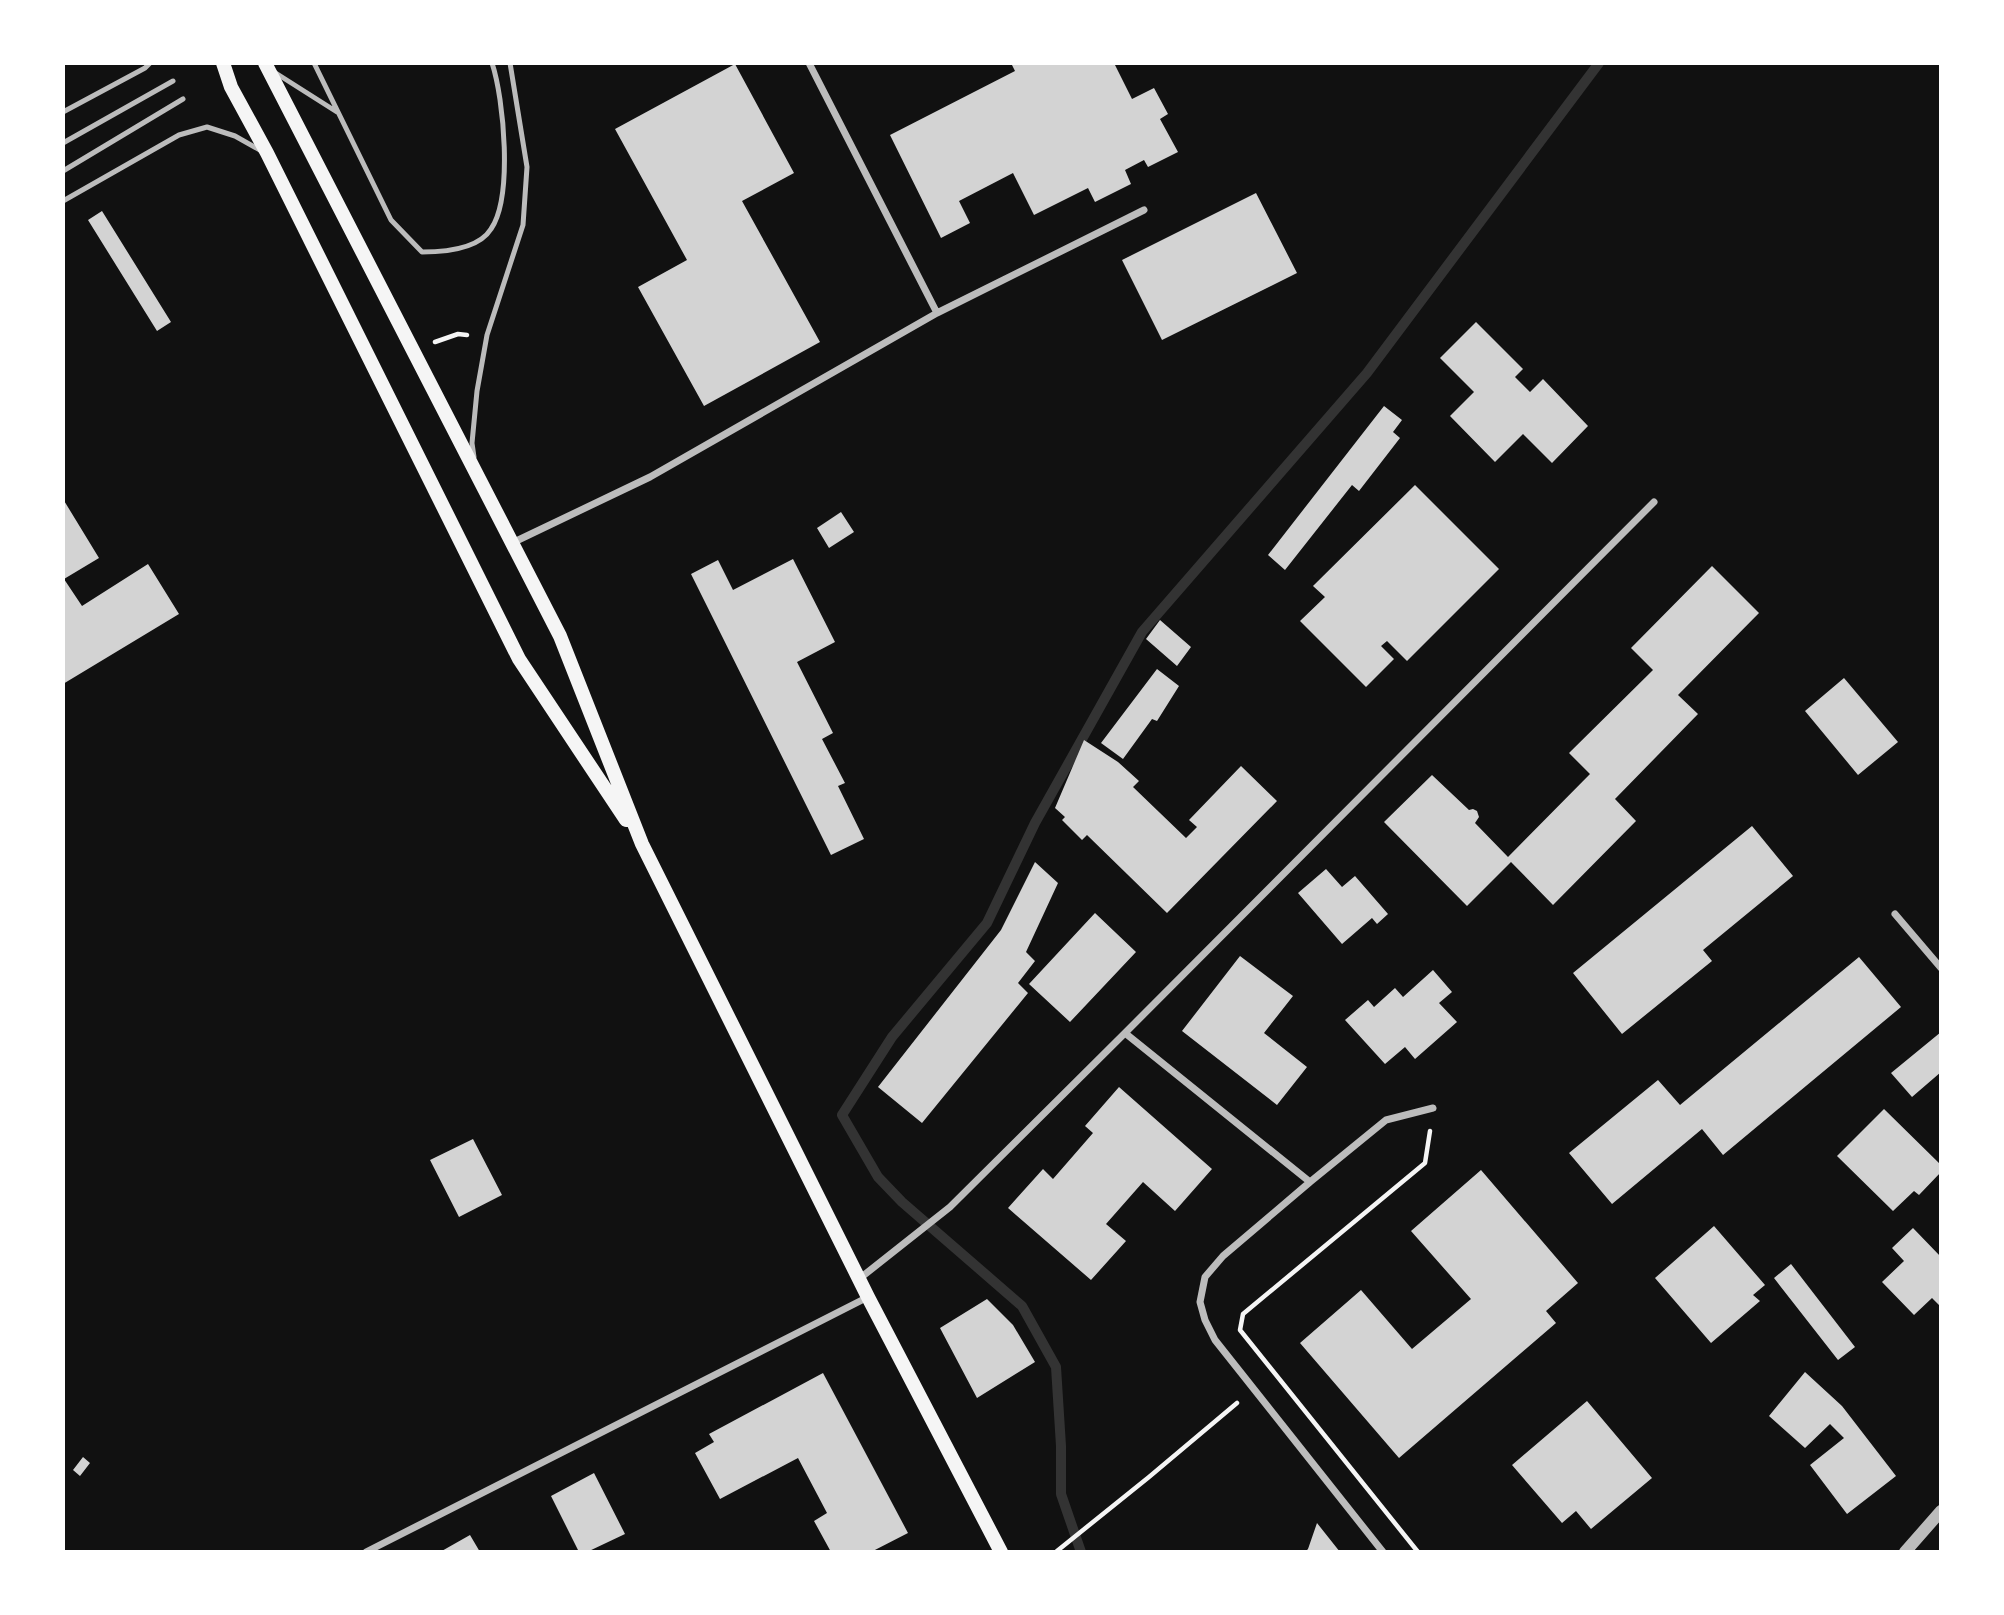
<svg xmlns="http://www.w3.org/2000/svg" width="2004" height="1615" font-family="'Zilla Slab',serif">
  <rect width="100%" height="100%" fill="#111"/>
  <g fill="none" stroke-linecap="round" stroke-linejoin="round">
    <path stroke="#333" stroke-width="10" d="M1081 1552 1061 1494V1446L1056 1367 1022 1306 902 1202 878 1177 842 1115 892 1037 987 923 1035 823 1142 632 1367 373 1599 63"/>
  </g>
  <path fill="#d3d3d3" d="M1011 63H1114L1132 99 1154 88 1168 114 1160 119 1178 152 1148 167 1144 160 1125 170 1131 184 1095 202 1088 188 1034 215 1013 173 959 201 970 223 941 238 890 135 1015 71Z
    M735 64 794 173 742 201 820 342 704 406 638 287 687 260 615 129Z
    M1256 193 1297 273 1162 340 1122 260Z
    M102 211 171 322 157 331 88 220Z
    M1476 322 1523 369 1515 377 1530 392 1543 379 1588 426 1552 463 1523 434 1495 462 1450 416 1474 392 1440 358Z
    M1384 406 1402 420 1393 432 1400 438 1359 491 1352 485 1285 570 1268 555Z
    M1415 485 1499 569 1407 661 1387 641 1381 646 1394 659 1366 687 1300 621 1325 597 1313 586Z
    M63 499 99 558 64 579 82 606 148 564 179 614 63 684Z
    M841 512 854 532 829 548 817 528Z
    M793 559 835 642 797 662 833 733 822 739 845 783 838 786 864 839 831 855 691 574 718 560 733 590Z
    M1712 566 1759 613 1678 695 1698 714 1615 799 1636 821 1553 905 1511 862 1467 906 1384 822 1432 775 1469 810 1473 809 1477 811 1479 817 1475 823 1508 857 1590 774 1569 753 1653 670 1631 648Z
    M1160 620 1191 647 1177 666 1146 639Z
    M1157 669 1179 686 1157 721 1152 719 1123 759 1101 743Z
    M1844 678 1898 742 1858 775 1805 711Z
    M1084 740 1118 762 1139 781 1133 787 1186 838 1197 827 1189 820 1241 766 1277 801 1167 913 1087 835 1082 840 1062 820 1065 817 1055 808Z
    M1752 826 1793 876 1703 950 1712 961 1622 1034 1573 973Z
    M1035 862 1058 883 1026 952 1035 961 1018 983 1028 993 922 1123 878 1087 1001 930Z
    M1326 869 1342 887 1355 876 1388 914 1377 924 1372 918 1342 944 1298 893Z
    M1095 913 1136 952 1070 1022 1029 984Z
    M1240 956 1293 996 1264 1033 1307 1067 1277 1105 1182 1031Z
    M1859 957 1901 1007 1723 1155 1702 1129 1612 1204 1569 1153 1658 1080 1680 1105Z
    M1433 970 1452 992 1439 1003 1457 1022 1415 1059 1405 1047 1385 1064 1345 1020 1368 1000 1374 1007 1395 988 1403 997Z
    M1941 1032V1072L1912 1097 1891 1073Z
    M1119 1087 1212 1169 1175 1211 1143 1182 1106 1224 1126 1241 1091 1280 1008 1208 1043 1169 1053 1179 1093 1133 1085 1126Z
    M1884 1109 1941 1165V1172L1919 1195 1914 1191 1893 1211 1837 1156Z
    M473 1139 502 1195 459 1217 430 1160Z
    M1481 1170 1578 1283 1546 1311 1556 1323 1399 1458 1300 1343 1361 1290 1412 1349 1471 1299 1411 1231Z
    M1714 1226 1765 1285 1753 1295 1760 1301 1711 1343 1655 1278Z
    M1913 1228 1941 1257V1307L1932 1298 1914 1315 1882 1282 1904 1261 1892 1248Z
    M1791 1264 1855 1347 1838 1360 1774 1278Z
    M987 1299 1013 1325 1035 1362 977 1398 940 1328Z
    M1805 1372 1842 1406 1896 1476 1847 1514 1810 1465 1844 1438 1830 1424 1805 1448 1769 1416Z
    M823 1373 908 1533 871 1552H831L814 1521 827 1513 798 1458 720 1499 695 1453 714 1442 709 1434Z
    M1587 1401 1652 1478 1591 1529 1576 1511 1562 1523 1512 1465Z
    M83 1457 90 1463 80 1476 73 1470Z
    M594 1473 625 1534 587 1552H579L551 1496Z
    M1317 1523 1340 1552H1305L1308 1549Z
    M470 1535 480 1552H440Z"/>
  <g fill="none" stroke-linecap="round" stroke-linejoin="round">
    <path stroke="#f5f5f5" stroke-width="4.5" d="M435 342 458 334 467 335
      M1057 1551 1149 1477 1237 1403
      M1418 1552 1240 1330 1243 1314 1425 1163 1430 1131"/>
    <path stroke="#bcbcbc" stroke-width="5" d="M314 63 391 220 422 252C444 252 478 250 491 229 513 197 504 99 492 63
      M274 72 337 112
      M63 112 145 68 150 63
      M63 143 173 81
      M63 171 183 99
      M63 201 179 135 207 127 235 136 260 150
      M474 457 472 443 477 391 487 335 523 225 527 167 510 63"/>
    <path stroke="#bcbcbc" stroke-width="7" d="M809 63 937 313
      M512 543 650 477 937 313 1144 210
      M1895 914 1941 968
      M1125 1033 1310 1182 1386 1120 1433 1108
      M1310 1182 1223 1256 1205 1277 1200 1302 1205 1320 1215 1340 1383 1552
      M859 1279 950 1207 1125 1033 1654 502
      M366 1552 868 1297"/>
    <path stroke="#bcbcbc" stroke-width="12" d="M1905 1552 1941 1511"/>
    <path stroke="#f5f5f5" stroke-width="14" d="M223 63 231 87 267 153 519 659 626 820
      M265 63 560 636 642 844 868 1297 1001 1552"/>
  </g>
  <rect width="2004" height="1615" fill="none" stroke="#ffffff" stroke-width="130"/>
</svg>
